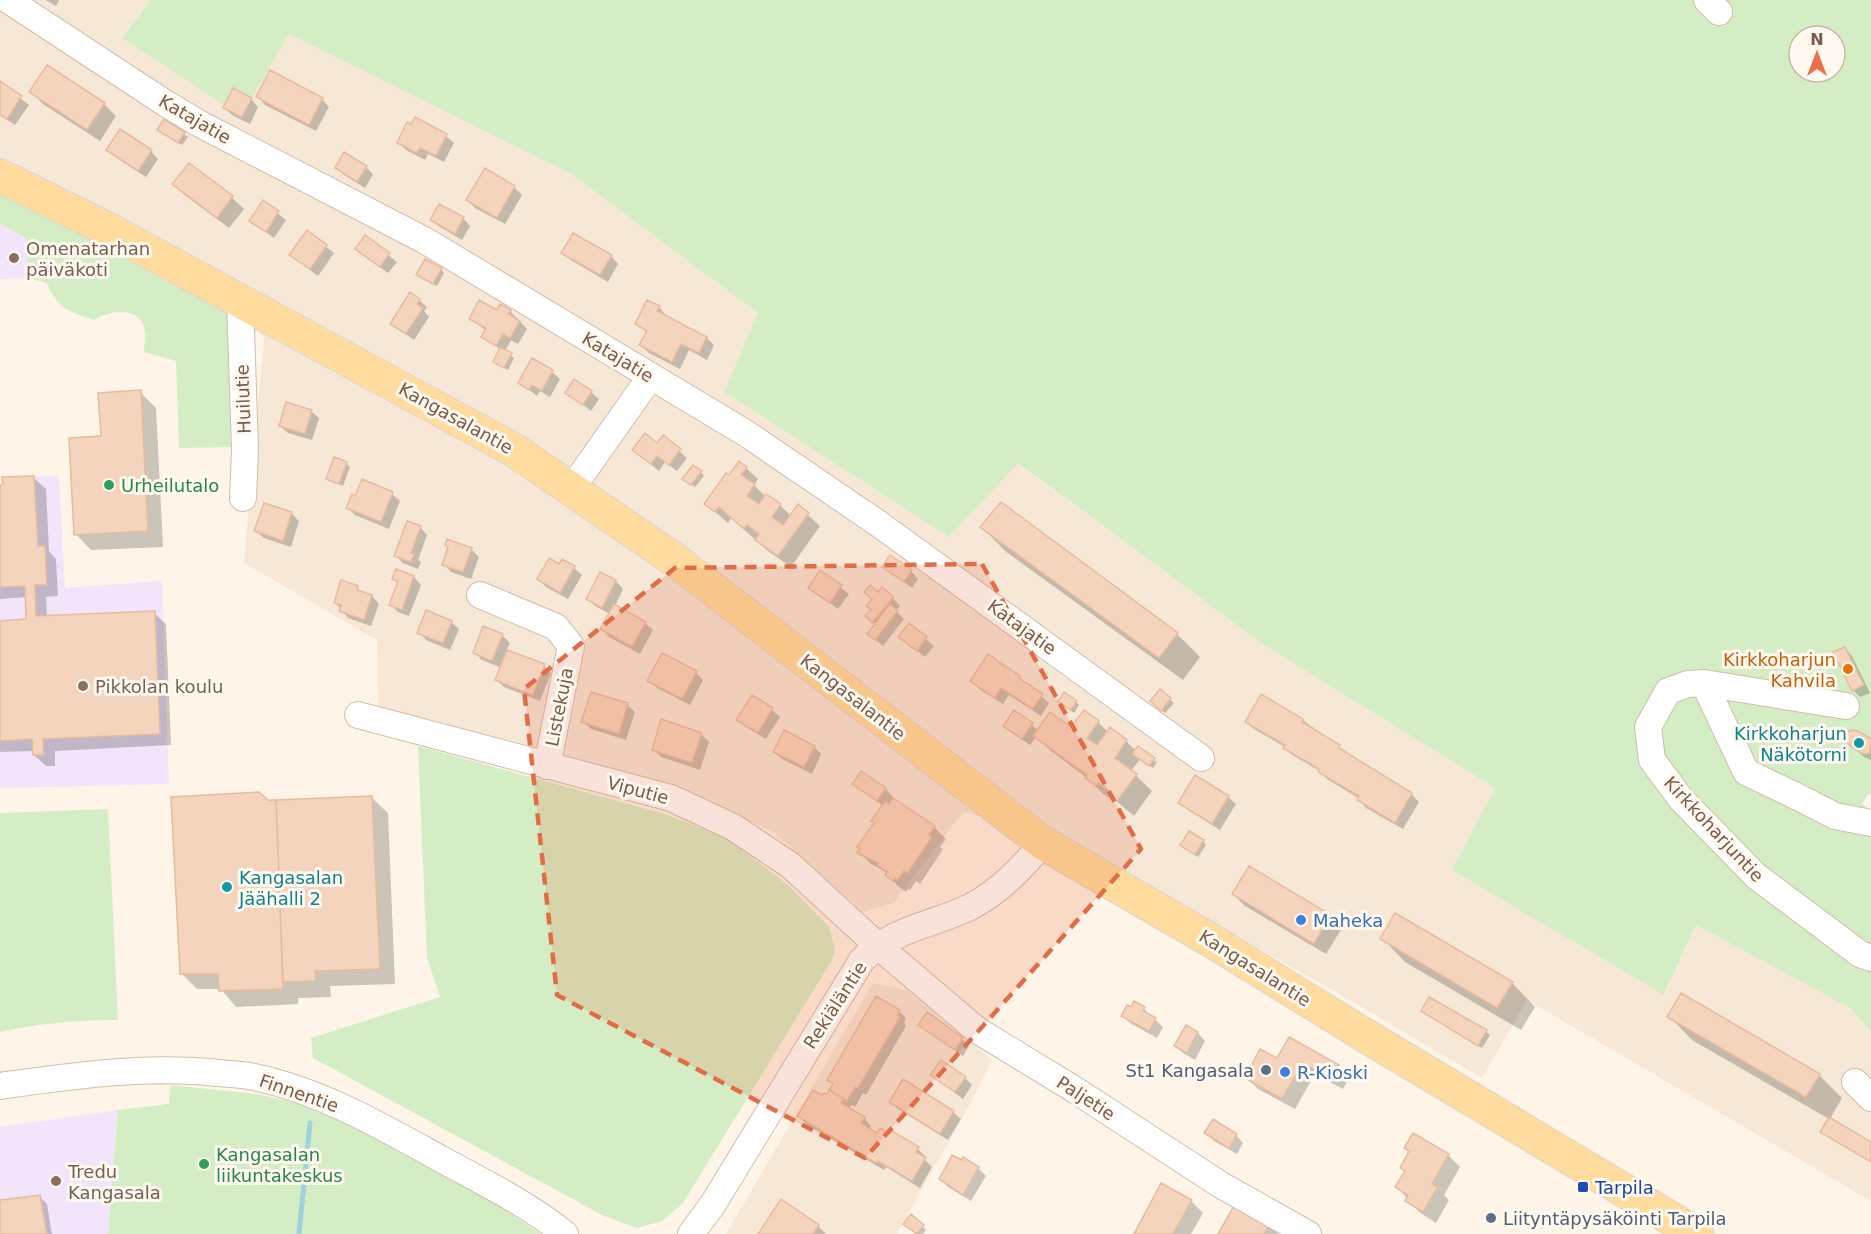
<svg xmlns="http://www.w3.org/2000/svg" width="1871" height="1234" font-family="'DejaVu Sans',sans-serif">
  <rect width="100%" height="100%" fill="#fef5e8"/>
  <path fill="#f6e7d6" d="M0 0H150L122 37 289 34 573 175 758 313 724 392 949 537 1017 463 1264 645 1495 788 1453 870 1665 995 1696 925 1851 1008 1871 1031V1201L1527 1000 1482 1078 1336 992 1049 832 963 812 894 903 863 912 775 833 686 792 438 722 378 708 377 640 244 563 264 337 241 321 0 191Z
    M873 983 907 990 992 1060 970 1104 897 1234H726Z"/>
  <path fill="#f2e4fa" d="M0 224 27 237 28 278 0 279Z
    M59 476 65 588 162 581 169 784 0 788V485H3L2 477Z
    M118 1110 108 1234H0V1127Z"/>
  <path fill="#d5edc5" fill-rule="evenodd" d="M150 0H1871V795L1868 794 1862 804 1871 810V1031L1850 1008 1696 925 1664 995 1452 870 1495 788 1264 645 1018 463 949 537 724 392 758 313 573 175 289 34 241 116 122 38ZM1799 36H1835V72H1799Z
    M0 191 241 321 236 447 179 448 176 361 144 352C144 345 146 338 145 332 143 306 109 310 94 320 69 312 57 308 47 283L28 278 26 238 0 224Z
    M418 746 668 815 726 838 788 885 829 927 835 949 832 960 683 1203 662 1221 637 1228 604 1216 313 1058 311 1038 440 997 427 958Z
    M108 809 118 1020C78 1020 39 1023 0 1032V813Z
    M170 1085 257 1094 297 1103 381 1137 478 1192 541 1234H108L118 1110 169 1104Z"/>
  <path fill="#0003" d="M46 0H59L56 6Z
    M0 83 29 105 15 125 0 115Z
    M31 92 104 104 116 116 100 141 43 104Z
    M258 97 322 99 329 107 316 131 265 105Z
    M251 99 258 107 250 124 232 115 225 108Z
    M165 121 188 137 182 145 162 133Z
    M446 136 454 143 444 162 428 154 425 160 406 150 398 142Z
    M108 149 151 151 158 159 146 177 115 157Z
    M189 165 232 198 244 209 229 228 186 196 174 184Z
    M366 167 373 174 365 188 344 175 337 168Z
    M514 187 522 195 505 224 475 208 468 200Z
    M263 202 286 220 274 238 251 221Z
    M463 218 470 226 462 240 440 227 432 220Z
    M307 232 334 253 318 276 291 255Z
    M366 237 397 262 388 273 365 256Z
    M563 253 611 256 618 264 608 282 571 260Z
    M441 269 444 273 437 286 418 275Z
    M419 300 427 307 424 311 429 317 414 340 392 324Z
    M659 307 666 315V317L707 338 714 345 707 360 689 350 680 369 649 353 641 345 647 333 637 324Z
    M510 311 527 329 518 344 511 340 505 351 514 358 508 370 494 362 501 350 483 337 486 331 471 318Z
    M533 360 552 372 560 379 550 397 540 391 537 396 520 383Z
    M140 392 156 408 163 547 91 550 76 534 102 438Z
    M567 392H591L599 399 591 411Z
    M311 411 319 418 312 440 288 433 280 426Z
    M663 437 687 458 677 471 665 462 659 471 634 450 658 445Z
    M346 463 350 467 343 486 327 478Z
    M746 468 758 479 754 485 766 497 780 505 791 516 798 506 820 526 791 567 768 551 731 518 728 523 706 504Z
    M701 472 704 476 695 487 687 482Z
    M34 478 46 489 49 551 56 559 58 596 46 597 47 617 154 613 166 624 171 745 55 751V766H46L34 755V751L0 752V622L28 621 27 597 0 599V487Z
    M362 481 392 494 400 501 389 529 355 515 348 508 356 498Z
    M265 505 292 514 299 521 291 547 264 538 256 531Z
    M420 527 427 535 418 560 421 562 418 569 403 563 396 556Z
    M982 527 1177 634 1200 657 1183 680 1005 551Z
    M471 549 479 557 471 579 451 572 444 564Z
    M562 561 574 568 582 575 568 599 546 587 538 579 559 566Z
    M884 567 911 571 918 579 912 588Z
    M397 571 414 577 421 585 409 616 398 612 391 605 399 584 394 579Z
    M820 572 849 594 838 609 810 588Z
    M601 574 616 581 623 589 615 606 645 623 653 630 640 654 609 637 602 629 610 614 595 606 588 599Z
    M357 588 363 593 372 596 379 604 371 626 348 618 335 602Z
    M879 594 893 598 900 606 896 611 904 619 883 646 869 634 876 625 867 616 872 610Z
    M451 622 459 629 450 650 426 640 419 632Z
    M909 625 934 646 925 657 900 637Z
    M502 635 510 643 506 651 544 666 551 673 540 701 504 687 497 680 502 668 482 660 474 652Z
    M1845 648 1852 656 1870 693 1860 697 1853 690Z
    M696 673 703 680 690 705 657 688 649 680Z
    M1019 677 1049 703 1041 716 1009 695 1003 704 979 689 972 681Z
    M1160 691 1174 703 1165 713 1155 704Z
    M752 697 772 710 780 717 766 739 746 727 738 720Z
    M1076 702 1079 705 1074 713 1063 705Z
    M627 705 635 712 626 740 591 729 583 721Z
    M1015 712 1039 731 1071 729 1098 722 1108 732 1110 729 1126 741 1136 751 1157 762 1153 768 1140 759 1131 771 1152 791 1134 816 1114 799 1113 800 1103 794 1087 778 1051 751 1036 737 1030 745 1012 733 1005 725Z
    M1303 720 1347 753 1411 794 1419 802 1403 829 1366 808 1359 800 1360 799 1327 779 1320 771 1292 755 1285 747 1254 729 1246 722Z
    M701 734 709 742 700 770 661 757 653 749Z
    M1867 738 1871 742V760L1864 757 1846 741Z
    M814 747 821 754 812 774 782 759 774 752Z
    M861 773 886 789 893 797 892 799 934 827 946 839 940 847 943 849 920 884 916 881 910 890 908 889 906 892 899 887 884 871 871 864 859 852 883 806 854 784Z
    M1228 797 1236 804 1220 830 1188 810 1180 803Z
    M372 798 388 813 395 984 330 986 331 997 298 998V1004L236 1007 221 989H197L181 973 268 802Z
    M1203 841 1206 845 1198 857 1185 848Z
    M1233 894 1330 916 1342 928 1326 954 1245 906Z
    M1382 938 1512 983 1535 1007 1521 1030 1405 962Z
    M1430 999 1486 1032 1490 1035 1482 1048 1426 1014Z
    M1131 1009H1144L1163 1027 1157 1038 1130 1023 1123 1016Z
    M897 1011 894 1022 900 1012 906 1018 904 1023 906 1026 866 1095 863 1093 855 1107 851 1105 849 1110 864 1118 871 1126 869 1130 878 1135 918 1149 925 1156 924 1159 932 1167 920 1188 886 1167 884 1170 806 1124 799 1116 827 1096 834 1085 828 1080Z
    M1669 1016 1819 1075 1842 1098 1830 1119 1871 1144V1162L1825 1135 1829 1119 1692 1040Z
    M920 1025 962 1039 969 1046 963 1056 928 1032Z
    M1186 1027 1198 1033 1205 1041 1195 1060 1183 1053 1176 1046Z
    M1278 1060 1338 1066 1349 1078 1343 1089 1315 1074 1295 1109 1258 1089 1246 1077Z
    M932 1075 965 1078 972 1085 963 1099Z
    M891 1101 953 1112 961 1119 948 1140 898 1109Z
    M1206 1133 1236 1135 1243 1143 1237 1154 1214 1141Z
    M1414 1135 1448 1155 1460 1167 1444 1195 1449 1200 1436 1223 1419 1212 1397 1187 1406 1172 1410 1153 1406 1148Z
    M964 1160 978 1168 986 1176 971 1201 948 1187 941 1179Z
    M39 1196 47 1204 52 1234H0V1201Z
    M1191 1201 1203 1213 1191 1234H1136Z
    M911 1216 926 1230 923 1234H917L905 1224Z
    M1269 1225 1278 1234H1219Z
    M818 1226 826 1234H759Z"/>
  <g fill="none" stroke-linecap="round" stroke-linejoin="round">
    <path stroke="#a0d2dc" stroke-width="5" d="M299 1234 310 1123"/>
  </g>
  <path fill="#f5d4be" stroke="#e8bb9d" stroke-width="1.5" d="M47 65 105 103 87 130 29 92Z
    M270 70 323 98 309 125 256 97Z
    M0 81 22 96 7 119 0 114Z
    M233 88 252 98 242 117 223 108Z
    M415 117 447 134 436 156 420 148 417 153 397 143 407 122 411 124Z
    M164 119 185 132 178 143 157 130Z
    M120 129 152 150 138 171 106 150Z
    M344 152 367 166 357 182 335 168Z
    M189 163 233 196 217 218 172 184Z
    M485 168 515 186 497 218 466 200Z
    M263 200 279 211 266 232 249 221Z
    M439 204 464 217 455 234 430 220Z
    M307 230 327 245 310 269 289 255Z
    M573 233 612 255 600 275 561 253Z
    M365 235 390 253 380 267 355 249Z
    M425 259 442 268 433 284 416 275Z
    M410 292 420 299 417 304 423 308 406 334 390 324Z
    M479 300 497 310 500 304 511 310 508 314 520 321 510 338 503 334 496 346 481 337 486 328 469 319Z
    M647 300 660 306 657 311 707 337 699 353 681 344 672 362 639 345 647 331 635 324Z
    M500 347 512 353 504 368 493 362Z
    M532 358 553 370 542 391 532 385 529 390 518 383Z
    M574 379 592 391 583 405 565 393Z
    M141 390 148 531 74 535 69 438 101 436 98 393Z
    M286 402 312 410 305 434 279 426Z
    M645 433 657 443 663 435 681 449 669 465 657 456 651 464 632 450Z
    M334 457 347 462 339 484 326 479Z
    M739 461 747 467 741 475 755 484 747 496 759 504 766 494 781 504 772 517 783 525 798 504 809 513 778 556 755 540 759 534 747 525 744 529 719 507 715 512 704 504 726 473 729 475Z
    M693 465 702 471 691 485 682 479Z
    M34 476 38 546H45L47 585H35L36 616 155 611 160 734 43 739 44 755H33L32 739 0 741V621L26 619 25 586 0 587V485H3L2 477Z
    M362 479 393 492 381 522 346 508 352 494 355 496Z
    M1001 502 1178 633 1159 658 980 527Z
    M264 503 292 512 283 541 254 531Z
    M407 521 421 526 411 553 414 554 411 562 394 556Z
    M447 539 472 548 463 572 442 565 448 547 445 545Z
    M890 555 912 570 904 582 882 567Z
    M549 558 559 564 562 559 575 566 560 593 537 579Z
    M396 569 414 576 402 610 389 605 398 581 392 579Z
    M820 570 842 585 830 603 808 588Z
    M600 572 616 580 602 608 586 599Z
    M341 580 358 586 357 590 372 595 364 620 339 611 341 605 334 603Z
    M870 585 878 592 882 587 894 597 872 623 865 616 871 610 866 606 872 599 864 592Z
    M614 604 646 622 632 647 600 629Z
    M890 604 898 611 875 640 867 634Z
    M426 610 452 621 443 643 417 633Z
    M909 623 927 637 917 651 898 637Z
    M483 626 503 634 492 661 473 653Z
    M1845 647 1864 685 1852 691 1833 652Z
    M507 650 545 664 533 695 495 680Z
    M662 653 697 671 682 699 647 681Z
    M988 654 1020 676 1019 678 1043 694 1033 709 1001 688 995 698 970 681Z
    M1160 689 1171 698 1161 711 1150 701Z
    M591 692 628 703 619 734 581 722Z
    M1064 692 1077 701 1071 710 1058 702Z
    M1261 694 1303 719 1302 722 1340 745 1339 748 1412 793 1395 823 1357 800 1359 796 1318 772 1319 769 1283 748 1285 745 1245 722Z
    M752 695 773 708 758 733 736 720Z
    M1014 710 1033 723 1022 739 1003 726Z
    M1084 710 1099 721 1087 738 1097 745 1110 727 1127 740 1115 758 1137 774 1117 801 1107 794 1109 791 1098 783 1096 786 1085 778 1087 775 1033 736 1050 712 1071 727Z
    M661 719 702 733 692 763 652 750Z
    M784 730 815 746 804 767 773 752Z
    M1851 730 1858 731 1871 739 1870 753 1866 754 1861 753 1844 741 1846 733Z
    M1138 746 1155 758 1149 766 1132 754Z
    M861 771 886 788 877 801 852 784Z
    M1195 775 1229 796 1212 824 1178 803Z
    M259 792 268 800H276L283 989 219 991 218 974H180L171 797Z
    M372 796 380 969 315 971 316 981 283 982 276 800Z
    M893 798 935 826 929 835 932 837 908 873 904 871 898 880 895 878 893 881 885 875 887 872 877 865 878 863 857 853 860 849 857 847 874 823 871 821 885 801 889 804Z
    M1189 831 1204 840 1195 855 1180 845Z
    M1249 866 1331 915 1314 944 1232 894Z
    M1395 913 1513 982 1497 1008 1380 939Z
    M1681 993 1820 1074 1806 1097 1667 1017Z
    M876 996 900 1010 897 1015 900 1017 858 1088 855 1087 847 1101 829 1090 833 1084 827 1080Z
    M1429 997 1487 1030 1478 1046 1421 1011Z
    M1134 1001 1145 1007 1143 1011 1156 1018 1149 1031 1121 1016 1127 1005 1131 1007Z
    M927 1012 963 1038 955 1050 918 1025Z
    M1186 1025 1198 1032 1187 1053 1174 1046Z
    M1289 1037 1339 1065 1331 1079 1303 1063 1282 1099 1245 1078 1260 1049 1277 1058Z
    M941 1060 966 1077 955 1092 930 1075Z
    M903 1079 954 1111 940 1134 889 1102Z
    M813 1090 822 1095 824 1093 827 1094 829 1090 844 1099 841 1103 865 1117 861 1123 877 1133 880 1128 890 1134 892 1131 919 1147 916 1152 926 1158 912 1181 878 1161 876 1163 797 1116Z
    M1829 1117 1871 1142V1162L1820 1132Z
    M1213 1119 1237 1134 1229 1148 1204 1133Z
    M1413 1133 1449 1154 1432 1184 1438 1187 1423 1212 1405 1201 1408 1195 1395 1187 1405 1171 1400 1168 1409 1151 1404 1148Z
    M952 1155 962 1160 963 1157 979 1167 963 1195 939 1179Z
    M1161 1183 1192 1200 1173 1234H1134Z
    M40 1195 47 1234H0V1200Z
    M781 1199 819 1225 813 1234H758Z
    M1235 1204 1270 1223 1264 1234H1218Z
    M911 1214 924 1225 917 1234 903 1224Z"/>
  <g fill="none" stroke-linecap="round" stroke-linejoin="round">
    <defs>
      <path id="minor" d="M8 0 165 103 200 124 424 240 747 434 879 524 1201 758
        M1707 0 1719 12
        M240 300 245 449 243 498
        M572 488 651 376
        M480 595 556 627 571 646 547 766
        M1704 683 1746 772 1802 799 1835 816 1871 823
        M1846 706 1704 683 1688 684 1668 691 1648 727 1652 760 1681 799 1756 876 1860 954 1871 958
        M358 715 671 798 733 827 790 865 877 945 977 1030 1072 1088 1221 1185 1308 1234
        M1855 1082 1871 1098
        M0 1086C72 1076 145 1065 218 1073 229 1074 242 1074 254 1077 321 1091 381 1126 441 1159 483 1182 528 1204 565 1234
        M691 1234 713 1204 862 960C895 927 931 926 970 907 999 892 1022 868 1043 843"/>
      <path id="major" d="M0 176 113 232 514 450 675 560 1043 843 1212 941 1371 1039 1697 1234"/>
    </defs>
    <use href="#minor" stroke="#d1bdac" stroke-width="28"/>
    <use href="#major" stroke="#dcd4d0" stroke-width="35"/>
    <use href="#minor" stroke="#fff" stroke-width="26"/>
    <use href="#major" stroke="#ffdc9e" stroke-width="33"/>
  </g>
  <path fill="#e26c47" fill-opacity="0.2" stroke="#e26c47" stroke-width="4.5" stroke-dasharray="12 8" stroke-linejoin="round" d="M982 564 1141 849 865 1158 557 995 524 689 675 568Z"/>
  <g fill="#8d6e63" stroke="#fff9f0" stroke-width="2">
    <circle cx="14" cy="258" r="6"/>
    <circle cx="83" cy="686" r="6"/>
    <circle cx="56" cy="1181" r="6"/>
  </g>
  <g fill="#2e9e5b" stroke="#fff9f0" stroke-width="2">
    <circle cx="109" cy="485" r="6"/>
    <circle cx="204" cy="1164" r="6"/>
  </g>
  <circle fill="#e8710a" stroke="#fff9f0" stroke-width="2" cx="1848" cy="669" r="6"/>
  <g fill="#0f9aa8" stroke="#fff9f0" stroke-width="2">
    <circle cx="1859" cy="743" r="6"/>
    <circle cx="227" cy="887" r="6"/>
  </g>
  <g fill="#3f7fe0" stroke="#fff9f0" stroke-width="2">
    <circle cx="1301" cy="920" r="6"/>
    <circle cx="1285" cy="1072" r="6"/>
  </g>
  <g fill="#5c6f8a" stroke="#fff9f0" stroke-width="2">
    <circle cx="1266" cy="1070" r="6"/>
    <circle cx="1491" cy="1218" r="6"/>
  </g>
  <rect fill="#1a4fb4" stroke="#fff9f0" stroke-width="2" x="1577" y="1181" width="12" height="12" rx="3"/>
  <g text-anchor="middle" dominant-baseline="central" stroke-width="6" stroke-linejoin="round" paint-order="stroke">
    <g font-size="18" fill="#7a5b4a" stroke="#fff9f0">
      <text transform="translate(195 119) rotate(30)">Katajatie</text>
      <text transform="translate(618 357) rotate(31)">Katajatie</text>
      <text transform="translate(243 399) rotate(-92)">Huilutie</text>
      <text transform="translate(456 418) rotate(29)">Kangasalantie</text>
      <text transform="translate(1022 627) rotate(36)">Katajatie</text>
      <text transform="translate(853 697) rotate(38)">Kangasalantie</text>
      <text transform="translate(559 707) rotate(-79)">Listekuja</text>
      <text transform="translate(638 790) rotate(15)">Viputie</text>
      <text transform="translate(1714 829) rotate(47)">Kirkkoharjuntie</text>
      <text transform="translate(1255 968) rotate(32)">Kangasalantie</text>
      <text transform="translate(835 1005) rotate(-57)">Rekiäläntie</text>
      <text transform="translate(299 1093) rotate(19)">Finnentie</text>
      <text transform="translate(1086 1098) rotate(33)">Paljetie</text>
    </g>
    <g font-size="18" fill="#785e54" stroke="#fff9f0" text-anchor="start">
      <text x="26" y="248">Omenatarhan<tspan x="26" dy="21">päiväkoti</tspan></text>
      <text x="95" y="686">Pikkolan koulu</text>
      <text x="68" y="1171">Tredu<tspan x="68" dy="21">Kangasala</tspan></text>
    </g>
    <g font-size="18" fill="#27864d" stroke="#fff9f0" text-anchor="start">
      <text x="121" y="485">Urheilutalo</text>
      <text x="216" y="1154">Kangasalan<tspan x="216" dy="21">liikuntakeskus</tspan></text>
    </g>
    <g font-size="18" fill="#c56008" stroke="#fff9f0" text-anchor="end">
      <text x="1836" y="659">Kirkkoharjun<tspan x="1836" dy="21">Kahvila</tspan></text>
    </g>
    <g font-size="18" fill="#0d838f" stroke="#fff9f0" text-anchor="end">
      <text x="1847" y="733">Kirkkoharjun<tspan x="1847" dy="21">Näkötorni</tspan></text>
      <text x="239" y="877" text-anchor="start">Kangasalan<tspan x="239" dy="21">Jäähalli 2</tspan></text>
    </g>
    <g font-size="18" fill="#366cbe" stroke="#fff9f0" text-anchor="start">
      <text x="1313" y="920">Maheka</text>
      <text x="1297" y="1072">R-Kioski</text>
    </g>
    <g font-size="18" fill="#4e5e75" stroke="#fff9f0" text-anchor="end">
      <text x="1254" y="1070">St1 Kangasala</text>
      <text x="1503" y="1218" text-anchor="start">Liityntäpysäköinti Tarpila</text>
    </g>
    <g font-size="18" fill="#164399" stroke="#fff9f0" text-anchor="start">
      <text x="1595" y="1187">Tarpila</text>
    </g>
  </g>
  <g transform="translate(1817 54)"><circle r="28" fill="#fff9f0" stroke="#cabaae" stroke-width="1.5"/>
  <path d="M0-4.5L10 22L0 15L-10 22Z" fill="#ee6e47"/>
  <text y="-9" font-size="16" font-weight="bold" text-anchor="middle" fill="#7a5b4a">N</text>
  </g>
</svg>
